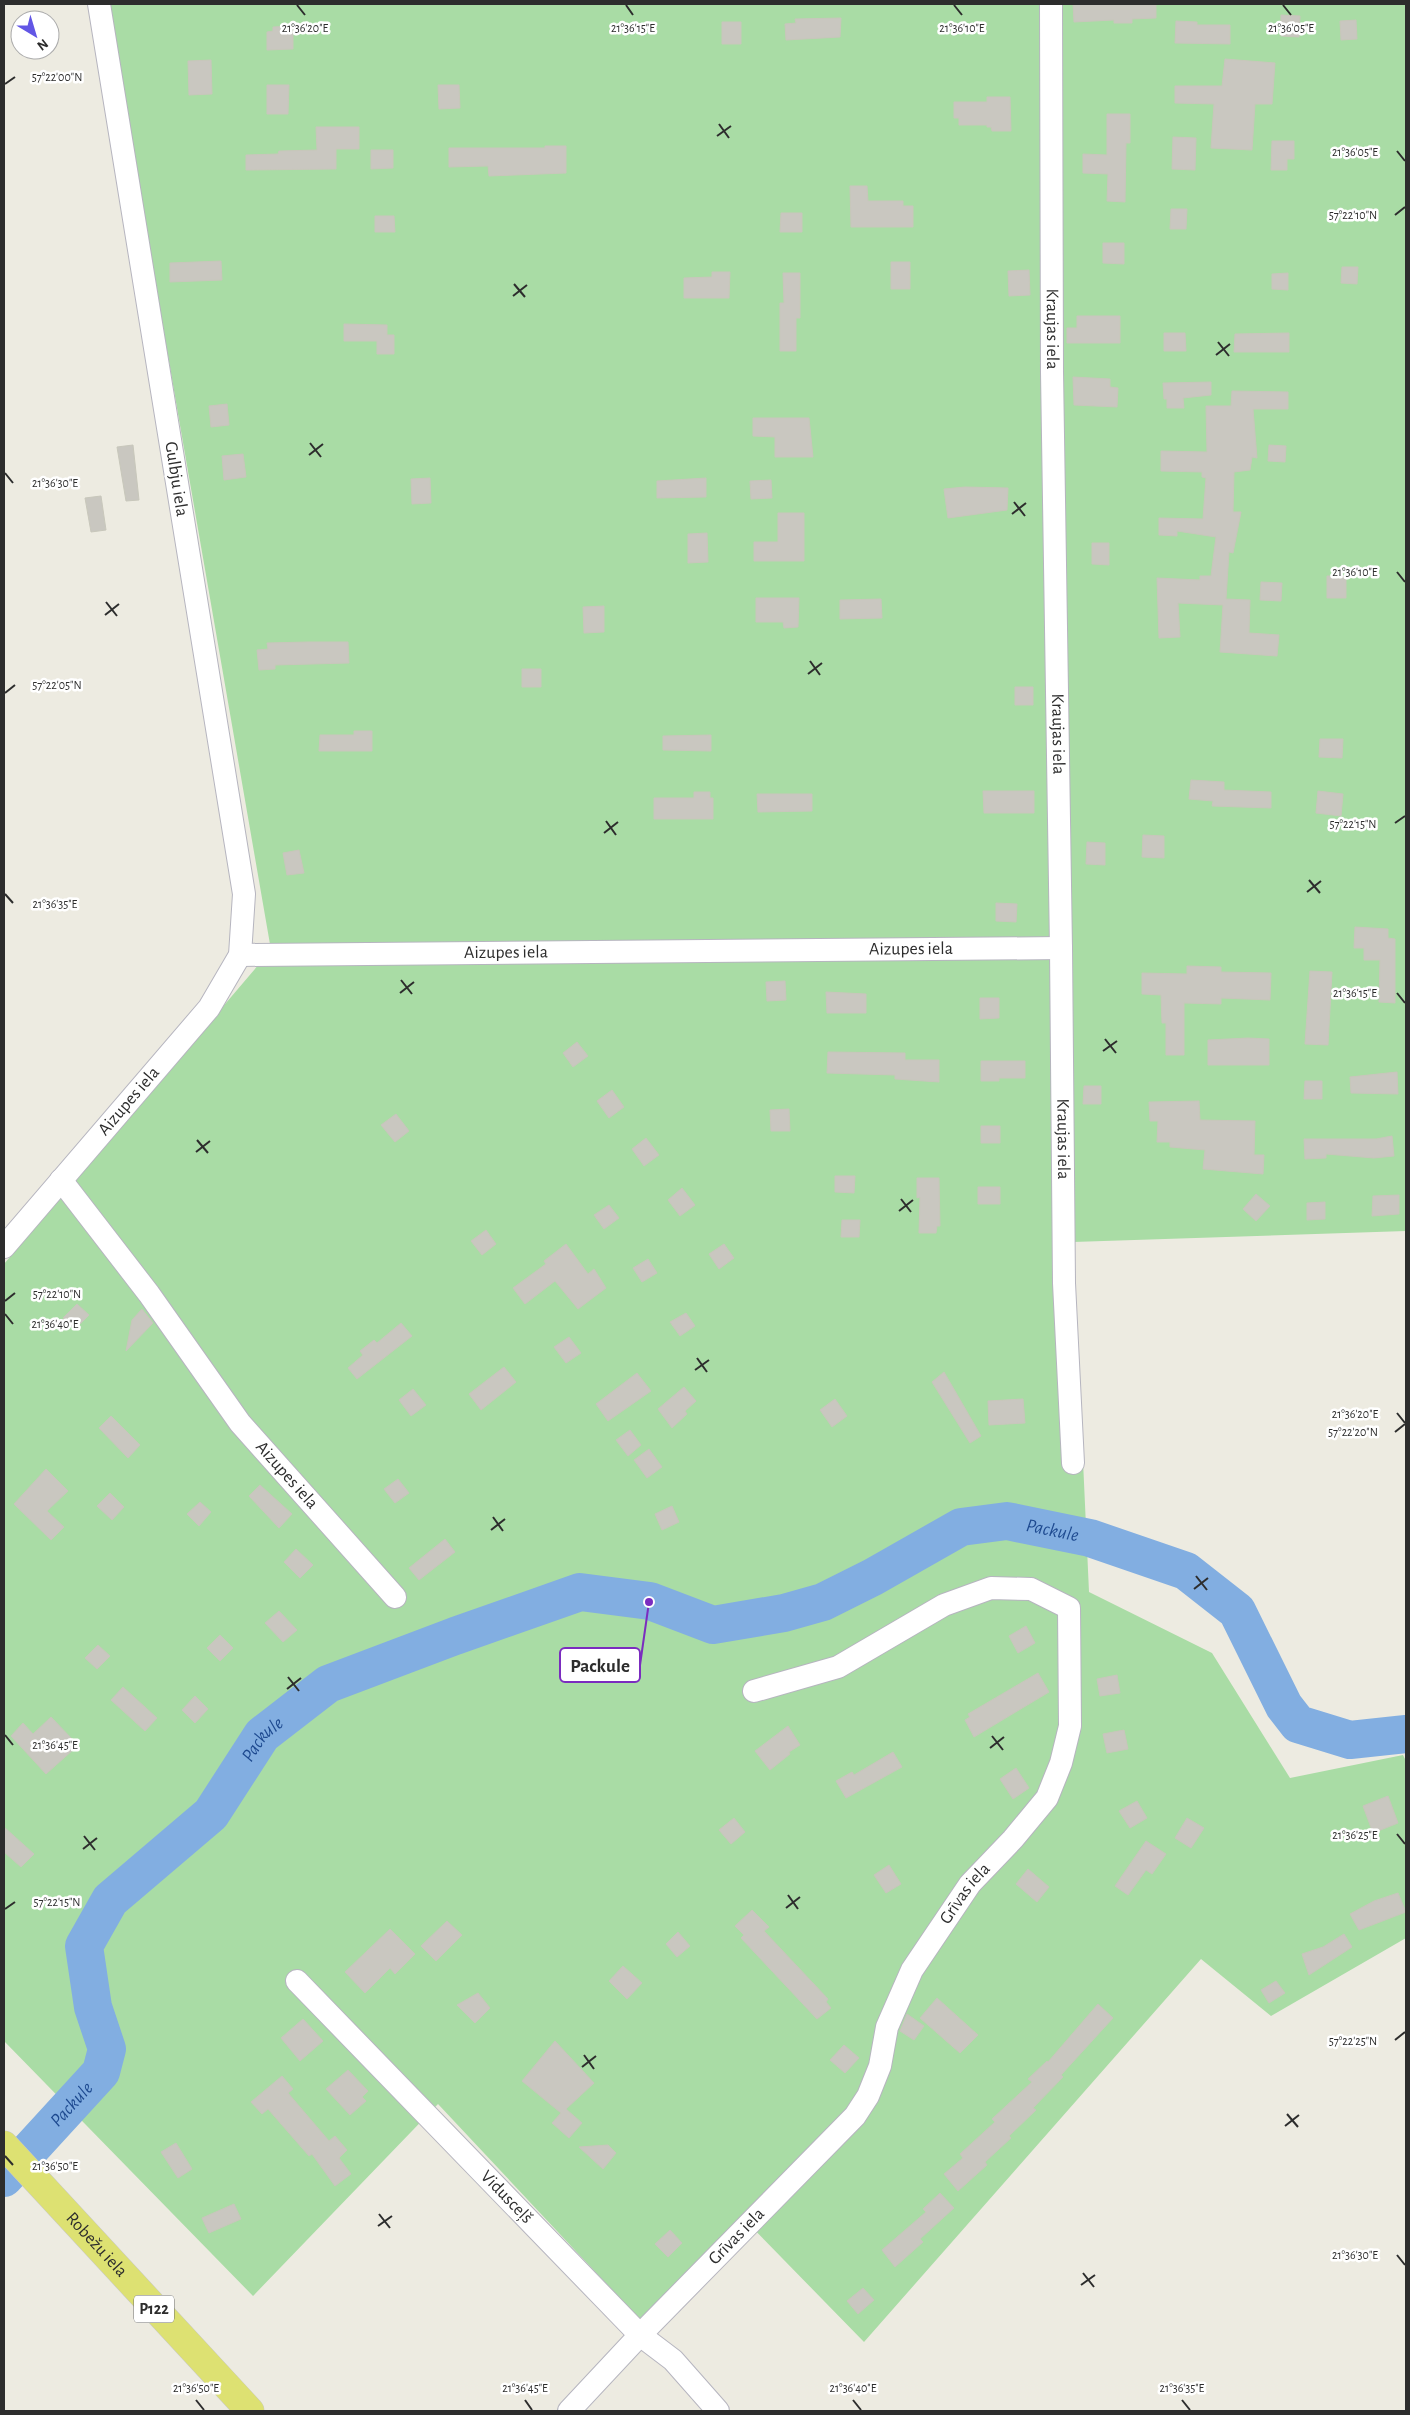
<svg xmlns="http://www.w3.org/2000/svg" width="1410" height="2415" font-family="'Alegreya Sans',sans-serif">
  <rect width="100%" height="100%" fill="#edebe1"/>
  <path fill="#a9dca5" d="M107 4H1406V1231L1073 1242 1089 1592 1212 1653 1290 1778 1403 1755 1406 1761V1938L1271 2016 1201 1959 864 2342 742 2217 645 2325 438 2104 253 2296 4 2041V1264L271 950Z"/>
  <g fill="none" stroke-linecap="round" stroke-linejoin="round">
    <path stroke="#82aee1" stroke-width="38" id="s1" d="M4 2178 101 2072 107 2049 93 2007 84 1946 110 1900 211 1814 262 1735 328 1684 455 1636 580 1592 650 1601 713 1625 784 1613 823 1602 873 1577 961 1527 1007 1521 1090 1538 1186 1571 1237 1611 1284 1706 1298 1724 1350 1740 1406 1734"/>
  </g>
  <path fill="#c9c7c0" stroke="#c8c7bb" d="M1073 4 1156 5V18L1132 19V23H1114V20L1074 22Z
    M1281 15 1300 16 1299 37 1281 36Z
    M841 18 840 37 786 40 785 24 796 23 795 19Z
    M1356 20 1357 39 1341 40 1340 21Z
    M1176 21 1197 22V25H1230V44L1175 43Z
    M722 22H741V44H722Z
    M293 26V49L267 50V32L273 31V27Z
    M1225 59 1275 63 1272 104H1255L1252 150 1211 148 1214 104 1175 103V86H1222Z
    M211 60 212 94 189 95 188 61Z
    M267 85H289L288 114H267Z
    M438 85H459L460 108 439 109Z
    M987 97H1010L1011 131H992L991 127H987V125H959V118H954V102H987Z
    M1107 114H1130V143H1126L1125 202 1107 201 1108 174 1083 173V154L1107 155Z
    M316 127H359V149H336V169L246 170V155L278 154 279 151 317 150Z
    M1173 137 1196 138 1195 170 1172 169Z
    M1272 141H1294V159H1287V170H1271Z
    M545 146H566V173L489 176 488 166 449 167V148H545Z
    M371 150H393V168L371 169Z
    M850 186H867L868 201H903V206H913V227H851Z
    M1171 209H1187L1186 229H1170Z
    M781 213H802V232H780Z
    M375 216H394L395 232H375Z
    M1103 243H1124V264L1103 263Z
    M221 261 222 280 170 282V263Z
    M891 262H910V289H891Z
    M1342 267H1358L1357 284 1341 283Z
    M1029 270 1030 295 1009 296 1008 271Z
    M712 272H730L729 298H684V278L712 277Z
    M783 273H800V318H796V351H780V303H784Z
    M1288 273V290L1272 289V274Z
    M1077 316H1120V343H1067V328H1077Z
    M344 324 387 325V335H394V354H377V341H344Z
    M1164 333H1185L1186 351H1164Z
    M1289 333V352H1234L1235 334Z
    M1073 377 1110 379V387L1118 388 1117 407 1074 405Z
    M1211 382V395L1183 398 1184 408H1167V399H1164L1163 383Z
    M1232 391 1288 392V409H1253L1257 458 1252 457 1250 470 1234 472 1233 512H1241L1233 553 1229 552 1226 599 1250 600 1249 633 1279 635 1277 656 1220 652 1223 605 1178 603 1180 637 1159 638 1157 578 1200 580V576H1211L1216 537 1177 531V536L1159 535V518L1203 519 1206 478 1202 477V472L1161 471V451L1207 452 1206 406H1231Z
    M227 404 229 425 211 427 209 406Z
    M753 418H809L813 457H775V437L753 436Z
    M133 445 139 500 126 501 117 447Z
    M1269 445 1286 446 1285 462 1268 461Z
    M243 454 246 477 224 480 222 456Z
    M430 478 431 503 412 504 411 479Z
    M706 478V497L657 498V481Z
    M771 480 772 498 751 499 750 481Z
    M965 487 1008 488 1007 510 948 518 944 489Z
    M101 496 106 530 91 532 85 498Z
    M778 513H804V561H754V542H778Z
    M707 533 708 562 688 563V534Z
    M1092 543H1109V565L1092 564Z
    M1327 576H1346V598H1327Z
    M1261 582 1282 583 1281 601 1260 600Z
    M756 598H799L798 627 784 628 783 622H756Z
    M881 599 882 618 840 619V600Z
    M604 606V632L584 633 583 607Z
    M307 642H348L349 663 275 665V669L259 670 257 650 268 649 267 643Z
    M522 669H541V687H522Z
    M1015 687H1033V705H1015Z
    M354 731H372V751H319L320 735H354Z
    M711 735V751L663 750V736Z
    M1320 739H1343L1342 758 1319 757Z
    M1191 780 1224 782V790L1271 792V808L1212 806 1213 801 1189 799Z
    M983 791H1034V813H984Z
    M1318 791 1343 794 1341 816 1316 813Z
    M694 792H710V798H713V819H654V798H694Z
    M757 794H812V811L758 812Z
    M1143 835 1164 836V858L1142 857Z
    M1087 842 1105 843V865L1086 864Z
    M299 850 304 873 287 875 283 853Z
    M996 903 1017 904 1016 922 996 921Z
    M1355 927 1388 929V938L1395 939V1003L1379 1002 1380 960H1364V948H1354Z
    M1187 966 1221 967V972L1271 973 1270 1000 1221 998V1004L1184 1003V1055H1166V1023H1162L1161 995 1142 994V973L1187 974Z
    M1310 971 1332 972 1328 1045 1305 1044Z
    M785 981 786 1000 767 1001 766 982Z
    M826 992 866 994V1013H827Z
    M980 998H999V1018L980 1019Z
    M1248 1038 1269 1039V1065H1208V1040Z
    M577 1042 588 1056 573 1067 563 1053Z
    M828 1052 905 1053V1060H939V1082L895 1079V1075L827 1073Z
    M981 1061H1025V1078H999V1081H981Z
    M1397 1072 1398 1094 1351 1093 1350 1077Z
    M1305 1081H1322V1099H1304Z
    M1084 1086H1101V1104H1083Z
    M612 1090 624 1107 609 1118 597 1101Z
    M1199 1101 1200 1120 1255 1121 1254 1155H1264L1263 1174 1203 1169 1205 1150 1170 1147V1142H1157L1158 1121H1150L1149 1102Z
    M789 1109 790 1131H771L770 1110Z
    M396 1114 409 1131 395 1142 381 1125Z
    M981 1126H1000V1143H981Z
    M1392 1136 1394 1156 1374 1158 1326 1154V1158L1305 1159 1304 1139H1376Z
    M646 1138 659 1155 644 1166 632 1149Z
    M835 1176H855L854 1193 835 1192Z
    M917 1178H939L940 1226H937L936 1233H919L920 1197 917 1198Z
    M978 1187H1000V1204H978Z
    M682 1188 695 1205 680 1216 668 1200Z
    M1256 1194 1270 1206 1256 1221 1243 1209Z
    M1399 1195V1214L1372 1216 1373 1196Z
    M1325 1202V1219L1307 1220V1203Z
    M609 1205 619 1218 604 1229 594 1215Z
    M842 1220H860L859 1237H841Z
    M486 1230 496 1244 482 1255 471 1241Z
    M566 1244 588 1274 594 1269 606 1288 578 1309 555 1281 525 1304 513 1288 546 1264 544 1261Z
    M724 1244 734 1258 719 1269 709 1254Z
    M648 1259 657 1273 642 1282 633 1268Z
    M77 1304 89 1315 75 1329 63 1318Z
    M142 1309 153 1323 126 1351 132 1320Z
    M686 1313 695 1326 680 1336 670 1322Z
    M401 1323 412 1336 357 1379 348 1368 363 1355 360 1351 374 1340 377 1343Z
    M569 1337 581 1353 566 1363 554 1347Z
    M504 1367 516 1382 481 1410 469 1394Z
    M944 1372 981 1436 970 1443 932 1382Z
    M637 1373 651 1391 608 1421 596 1404Z
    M684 1387 696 1401 685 1411 687 1414 672 1428 658 1409Z
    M413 1389 426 1405 411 1416 399 1400Z
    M835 1399 847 1416 832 1427 820 1410Z
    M1023 1399 1025 1423 989 1425 988 1401Z
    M111 1416 140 1445 128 1458 99 1428Z
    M630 1430 641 1445 628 1456 616 1440Z
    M649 1449 662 1467 647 1478 634 1460Z
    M46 1469 68 1491 47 1511 64 1527 51 1540 14 1504Z
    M398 1479 409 1493 395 1503 384 1489Z
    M260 1485 292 1514 279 1528 249 1496Z
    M110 1493 124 1507 112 1520 97 1506Z
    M200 1502 211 1512 199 1526 187 1514Z
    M672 1506 679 1522 662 1530 655 1514Z
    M445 1539 455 1552 419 1580 409 1568Z
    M296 1549 313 1565 300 1578 284 1562Z
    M279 1611 297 1630 283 1642 265 1623Z
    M1026 1626 1035 1643 1018 1653 1009 1636Z
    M220 1635 233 1648 220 1661 207 1648Z
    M98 1645 110 1656 97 1669 85 1658Z
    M1038 1673 1049 1692 974 1737 965 1720 970 1717 968 1714Z
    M1117 1675 1120 1693 1100 1696 1097 1679Z
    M123 1687 157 1718 145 1731 111 1700Z
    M195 1696 208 1709 195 1723 182 1710Z
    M51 1717 73 1740 69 1744 74 1749 46 1774 11 1736 23 1723 33 1734Z
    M788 1726 800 1745 789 1752 790 1754 770 1770 755 1751Z
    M1124 1730 1128 1749 1107 1753 1103 1734Z
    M893 1752 902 1767 846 1798 836 1781 852 1772 854 1775Z
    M1016 1768 1029 1788 1013 1799 1000 1779Z
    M1388 1796 1398 1823 1373 1833 1363 1806Z
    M1137 1801 1147 1818 1130 1828 1119 1811Z
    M734 1818 745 1832 731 1844 719 1830Z
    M1187 1818 1204 1828 1191 1848 1175 1838Z
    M4 1827 34 1854 21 1867 4 1852Z
    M1146 1841 1166 1854 1152 1874 1146 1870 1128 1895 1115 1886Z
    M889 1865 901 1884 886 1893 874 1875Z
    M1028 1869 1049 1887 1037 1902 1016 1884Z
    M1398 1893 1406 1912 1359 1930 1350 1914 1374 1901Z
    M752 1910 769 1927 764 1931 828 1999 826 2002 831 2008 817 2019 741 1938 744 1935 735 1926Z
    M447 1921 462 1935 436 1961 421 1946Z
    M390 1929 415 1954 395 1974 390 1968 365 1993 345 1972Z
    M678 1932 690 1946 677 1957 666 1944Z
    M1344 1934 1352 1947 1309 1975 1302 1954 1323 1947Z
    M623 1966 642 1983 627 1999 609 1981Z
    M1276 1981 1285 1993 1269 2003 1261 1990Z
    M478 1993 490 2008 475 2023 457 2005Z
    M937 1998 978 2035 960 2053 920 2018Z
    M1098 2004 1113 2018 1061 2075 1063 2077 1033 2108 1036 2110 1009 2136 1011 2138 985 2162 987 2165 958 2191 944 2174 963 2158 960 2154 995 2122 992 2119 1032 2082 1028 2079 1047 2061 1048 2062Z
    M907 2014 924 2026 914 2040 900 2031Z
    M303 2019 323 2041 300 2061 281 2038Z
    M555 2041 594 2083 566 2109 582 2123 569 2138 552 2123 561 2113 522 2081Z
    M844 2045 859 2058 845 2073 830 2060Z
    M348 2070 368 2091 362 2097 366 2101 350 2115 326 2089Z
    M282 2076 293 2089 288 2093 329 2141 335 2136 347 2150 339 2158 351 2174 335 2186 312 2154 309 2156 268 2109 262 2114 251 2102Z
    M176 2143 192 2169 178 2178 161 2152Z
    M608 2145 616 2153 603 2169 579 2147Z
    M940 2193 954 2208 920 2239 923 2242 895 2267 882 2250 926 2212 923 2209Z
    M234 2204 241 2219 209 2233 202 2218Z
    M670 2230 682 2243 668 2257 655 2244Z
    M863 2288 874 2300 858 2314 847 2301Z"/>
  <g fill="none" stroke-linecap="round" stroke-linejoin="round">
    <defs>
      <g id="street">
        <path id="s2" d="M1051 4 1052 372 1061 948 1064 1283 1073 1463"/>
        <path id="s3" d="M240 955 1061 948"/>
        <path id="s4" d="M61 1180 149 1294 240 1423 395 1597"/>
        <path id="s5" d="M4 1247 209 1008 240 955 244 894 99 4"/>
        <path id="s6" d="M297 1981 640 2335 673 2360 718 2411"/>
        <path id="s7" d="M569 2411 640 2335 855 2116 868 2096 880 2066 887 2027 912 1970 970 1884 1013 1839 1047 1798 1061 1763 1070 1726 1069 1608 1031 1589 991 1588 944 1605 838 1667 754 1691"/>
      </g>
      <g id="primary">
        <path id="s8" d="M4 2145 250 2411"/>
      </g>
    </defs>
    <use href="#street" stroke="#b6b5bf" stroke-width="24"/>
    <use href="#primary" stroke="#c8c8c8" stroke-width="29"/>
    <use href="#street" stroke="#fff" stroke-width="22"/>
    <use href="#primary" stroke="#dde172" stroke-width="28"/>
  </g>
  <path fill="none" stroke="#2d2d2d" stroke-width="2" d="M297 5 305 15M626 5 633 15M954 5 962 15M1283 5 1291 15M5 84 15 77M719 124 729 138M717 136 731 126M1397 151 1405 161M1395 215 1405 207M514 284 525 297M513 296 527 285M1218 342 1229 356M1216 355 1230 344M310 443 321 457M309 455 323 444M5 473 13 483M1014 502 1025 516M1012 514 1026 503M1397 572 1405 582M106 602 117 616M105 615 119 604M810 661 820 675M808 674 822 663M5 693 15 685M606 821 616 835M1395 823 1405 816M604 833 618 822M1309 880 1320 893M1307 892 1321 881M5 894 13 903M401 980 412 994M400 993 414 982M1397 993 1405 1003M1105 1039 1116 1053M1103 1051 1117 1041M197 1140 208 1153M196 1152 210 1141M901 1199 911 1212M899 1211 913 1200M5 1301 15 1293M5 1314 13 1324M697 1358 707 1372M695 1370 709 1360M1397 1413 1405 1423M1395 1432 1405 1424M493 1517 503 1531M491 1530 505 1519M1196 1576 1207 1590M1194 1589 1208 1578M288 1677 299 1691M287 1689 301 1678M5 1735 13 1745M992 1736 1003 1750M990 1748 1004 1737M1397 1834 1405 1844M84 1836 95 1850M83 1849 97 1838M788 1895 798 1909M786 1908 800 1897M5 1909 15 1902M1395 2040 1405 2032M584 2055 594 2069M582 2067 596 2056M1287 2114 1298 2127M1285 2126 1299 2115M5 2156 13 2165M379 2214 390 2228M378 2226 392 2216M1397 2255 1405 2265M1083 2273 1094 2287M1081 2285 1095 2275M196 2400 204 2410M525 2400 532 2410M853 2400 861 2410M1182 2400 1190 2410"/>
  <g text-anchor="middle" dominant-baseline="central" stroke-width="5" stroke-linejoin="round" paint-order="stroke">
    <rect fill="#fff" stroke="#6c6c6c" stroke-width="1" x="134" y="2295.5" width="40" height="27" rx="4"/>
    <g font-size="16" font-weight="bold" fill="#2d2d2d">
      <text x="154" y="2309">P122</text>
    </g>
    <g font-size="18" fill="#2d2d2d" stroke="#fff">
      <text stroke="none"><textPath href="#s2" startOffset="325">Kraujas iela</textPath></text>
      <text transform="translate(176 479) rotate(81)">Gulbju iela</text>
      <text stroke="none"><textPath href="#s2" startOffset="730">Kraujas iela</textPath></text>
      <text stroke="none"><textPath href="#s3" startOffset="671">Aizupes iela</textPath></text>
      <text stroke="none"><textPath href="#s3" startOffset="266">Aizupes iela</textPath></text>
      <text stroke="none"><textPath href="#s5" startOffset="192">Aizupes iela</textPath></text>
      <text stroke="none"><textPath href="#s2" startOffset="1135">Kraujas iela</textPath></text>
      <text stroke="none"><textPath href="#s4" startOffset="372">Aizupes iela</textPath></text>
      <text stroke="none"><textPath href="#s7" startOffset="662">Grīvas iela</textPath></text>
      <text stroke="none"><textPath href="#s6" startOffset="301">Vidusceļš</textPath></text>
      <text stroke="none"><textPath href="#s7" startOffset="242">Grīvas iela</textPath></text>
      <text stroke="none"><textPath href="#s8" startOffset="136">Robežu iela</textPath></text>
    </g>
    <g font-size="19" font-style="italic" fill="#1e4a90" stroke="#fff">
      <text stroke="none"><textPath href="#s1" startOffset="1405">Packule</textPath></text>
      <text stroke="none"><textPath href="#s1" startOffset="550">Packule</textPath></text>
      <text stroke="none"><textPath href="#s1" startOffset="100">Packule</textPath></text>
    </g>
  </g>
  <g font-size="12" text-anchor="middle" fill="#2d2d2d" stroke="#fff" stroke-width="5" stroke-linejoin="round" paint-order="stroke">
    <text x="305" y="32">21°36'20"E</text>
    <text x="633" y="32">21°36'15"E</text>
    <text x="962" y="32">21°36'10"E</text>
    <text x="1291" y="32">21°36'05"E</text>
    <text x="57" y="81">57°22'00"N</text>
    <text x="1355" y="156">21°36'05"E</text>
    <text x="1353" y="219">57°22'10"N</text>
    <text x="55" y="487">21°36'30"E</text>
    <text x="1355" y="576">21°36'10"E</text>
    <text x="57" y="689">57°22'05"N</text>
    <text x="1353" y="828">57°22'15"N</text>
    <text x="55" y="908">21°36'35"E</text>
    <text x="1355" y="997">21°36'15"E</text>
    <text x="57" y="1298">57°22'10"N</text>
    <text x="55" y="1328">21°36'40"E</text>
    <text x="1355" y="1418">21°36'20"E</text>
    <text x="1353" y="1436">57°22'20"N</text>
    <text x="55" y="1749">21°36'45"E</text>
    <text x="1355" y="1839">21°36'25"E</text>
    <text x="57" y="1906">57°22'15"N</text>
    <text x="1353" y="2045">57°22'25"N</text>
    <text x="55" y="2170">21°36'50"E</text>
    <text x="1355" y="2259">21°36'30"E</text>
    <text x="196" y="2392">21°36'50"E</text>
    <text x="525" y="2392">21°36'45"E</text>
    <text x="853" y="2392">21°36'40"E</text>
    <text x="1182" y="2392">21°36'35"E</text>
  </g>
  <path fill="none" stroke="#7b2cbf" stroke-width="2" d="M649 1602L640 1665"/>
  <circle fill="#7b2cbf" stroke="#fff" stroke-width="2" cx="649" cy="1602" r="5"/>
  <rect fill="#fff" stroke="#7b2cbf" stroke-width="2" x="560" y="1648" width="80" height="34" rx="5"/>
  <g font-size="19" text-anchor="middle" font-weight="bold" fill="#2d2d2d">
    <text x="600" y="1672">Packule</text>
  </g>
  <rect width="1410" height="2415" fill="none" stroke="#2d2d2d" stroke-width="10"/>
  <g transform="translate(35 35) rotate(142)"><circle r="24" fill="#ffffff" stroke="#ababab"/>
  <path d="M0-4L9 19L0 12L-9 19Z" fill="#6256e5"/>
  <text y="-8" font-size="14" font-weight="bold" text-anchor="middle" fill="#2d2d2d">N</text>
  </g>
</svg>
